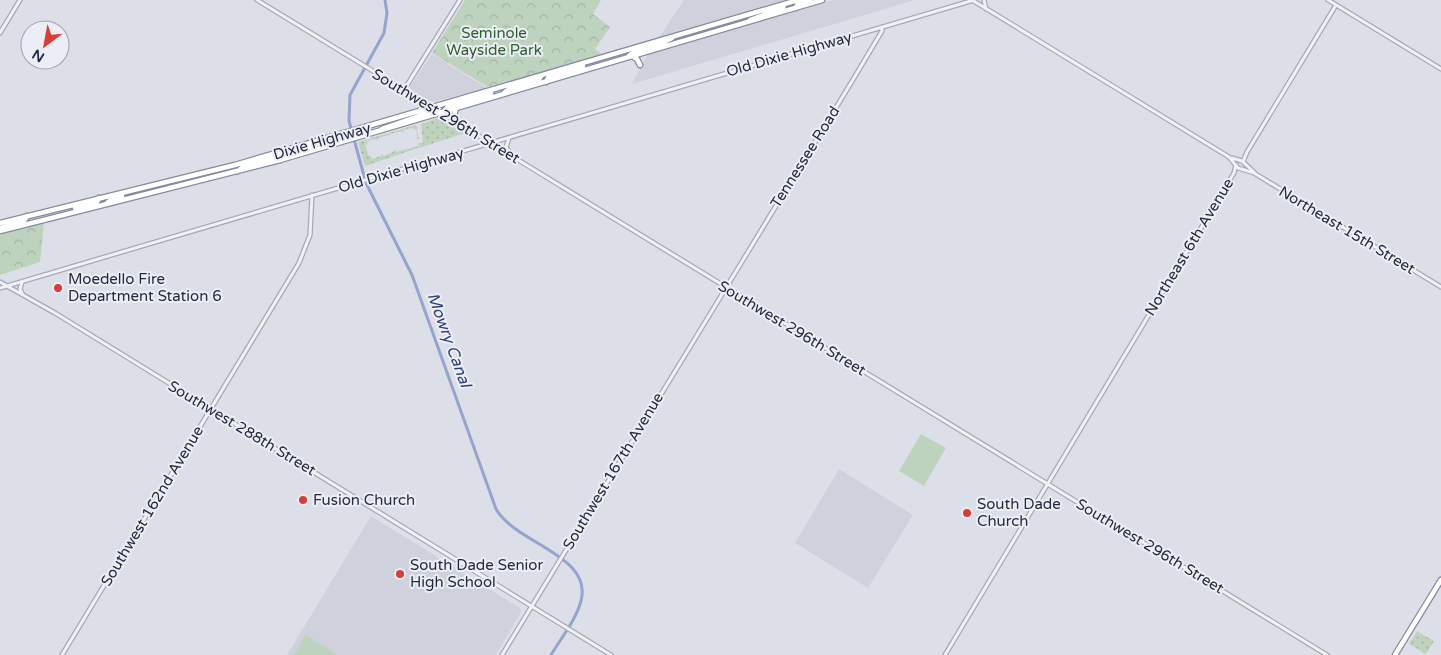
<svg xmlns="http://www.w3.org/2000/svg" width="1441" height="655" font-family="'Varela Round',sans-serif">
  <defs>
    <pattern id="grass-dots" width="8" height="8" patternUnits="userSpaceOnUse" patternTransform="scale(1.25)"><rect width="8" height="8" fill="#bed3bd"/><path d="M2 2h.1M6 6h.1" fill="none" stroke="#a3b5a4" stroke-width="1.8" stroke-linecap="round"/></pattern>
    <pattern id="park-crowns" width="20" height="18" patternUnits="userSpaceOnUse" patternTransform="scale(1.25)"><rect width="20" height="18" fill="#bed3bd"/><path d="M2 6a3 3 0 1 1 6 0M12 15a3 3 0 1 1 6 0" fill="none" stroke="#a3b5a4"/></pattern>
  </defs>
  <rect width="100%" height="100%" fill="#dddfe8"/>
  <path fill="#cfd1dd" d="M684 0H792L795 11 833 0H915L632 84 648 54Z
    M432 54 487 88 433 102 412 92 410 87Z
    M839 469 913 515 868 588 795 543Z
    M371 516 520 608 521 612 496 655H287Z"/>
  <path fill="url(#grass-dots)" d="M438 118 465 133 419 148 418 143H423L421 124Z
    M416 125 419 139H416L418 138 416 130 412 128 403 130 404 133 402 131 390 134 391 137 389 135 378 138 377 141 376 139 367 141 368 144 365 145 369 156H371L372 159 381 156V154L384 156 393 152 395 149 396 152 418 146V148L365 166 358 142Z
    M1417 631 1434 641 1426 654 1409 644Z"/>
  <path fill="url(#park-crowns)" d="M465 0H601L593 14 610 27 595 49 601 54 488 87 432 53Z
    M44 223 40 262 0 275V235Z"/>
  <path fill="#bed3bd" d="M921 434 946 448 924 486 899 471Z
    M306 635 337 655H294Z"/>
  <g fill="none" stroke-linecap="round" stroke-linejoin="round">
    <path stroke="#94a4cc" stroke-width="3" d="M385 0 387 13 384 33 350 95 349 121 366 183 412 275 496 509C516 544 593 555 581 601 576 620 561 638 551 655"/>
    <defs>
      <path id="minor" d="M257 0 1327 655
        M972 0 1229 157 1238 168 1254 173 1441 287
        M984 0 986 9
        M1328 0 1441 69
        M0 33 20 0
        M404 90 460 0
        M509 138 506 147 511 154
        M1232 158 1242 161 1254 172
        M1243 162 1247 152 1336 5
        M0 282 55 313 611 655
        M22 282 20 289 22 293
        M0 288 974 0
        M62 655 299 263 310 235 312 195
        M502 655 851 83 882 31V27
        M945 655 1234 173 1236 165"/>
      <path id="highway" d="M796 8 798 3 810 0
        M750 20 783 8 784 4
        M654 47 672 38
        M629 56C635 49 647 51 654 43
        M632 56 637 59 640 65
        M546 82 548 78 583 66
        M504 93 509 89 538 81 541 76
        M456 108 454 115 461 126
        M419 112 422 107 420 100
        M443 112 448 107 491 93
        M382 129 428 113 434 108
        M280 160C288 150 307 151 318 143
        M238 171 243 167 276 157 279 153
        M107 203 112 199 122 196
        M75 208 97 202 99 198
        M0 223 235 165 798 0
        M0 228 24 221 27 216
        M0 231 280 160 822 0
        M1395 655 1441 580"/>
    </defs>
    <use href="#minor" stroke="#a6a8b6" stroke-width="5.5"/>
    <use href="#highway" stroke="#8389a0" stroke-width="7"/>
    <use href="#minor" stroke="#f0f1f6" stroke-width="3"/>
    <use href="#highway" stroke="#fff" stroke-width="4.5"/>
  </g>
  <g fill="#da3d35" stroke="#eceef6" stroke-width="2">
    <circle cx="58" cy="288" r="5"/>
    <circle cx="303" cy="500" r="5"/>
    <circle cx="967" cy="513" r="5"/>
    <circle cx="400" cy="574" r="5"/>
  </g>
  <g text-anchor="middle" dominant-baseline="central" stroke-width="4" stroke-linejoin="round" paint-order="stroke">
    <g font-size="15" fill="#315d32" stroke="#eceef6">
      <text x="494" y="33">Seminole<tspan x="494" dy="17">Wayside Park</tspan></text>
    </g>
    <g font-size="15" fill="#252940" stroke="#eceef6">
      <text transform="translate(789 54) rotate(-16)">Old Dixie Highway</text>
      <text transform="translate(446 116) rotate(31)">Southwest 296th Street</text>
      <text transform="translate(322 141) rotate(-16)">Dixie Highway</text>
      <text transform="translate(805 157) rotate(-58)">Tennessee Road</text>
      <text transform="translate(401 170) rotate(-16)">Old Dixie Highway</text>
      <text transform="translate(1347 230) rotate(31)">Northeast 15th Street</text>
      <text transform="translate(1189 247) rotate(-59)">Northeast 6th Avenue</text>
      <text transform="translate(792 328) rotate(31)">Southwest 296th Street</text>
      <text transform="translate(242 428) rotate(31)">Southwest 288th Street</text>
      <text transform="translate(613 471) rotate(-59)">Southwest 167th Avenue</text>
      <text transform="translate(152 506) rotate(-59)">Southwest 162nd Avenue</text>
      <text transform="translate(1150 546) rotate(31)">Southwest 296th Street</text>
    </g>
    <g font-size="15" fill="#252940" stroke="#eceef6" text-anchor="start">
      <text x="68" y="279">Moedello Fire<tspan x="68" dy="17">Department Station 6</tspan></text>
      <text x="313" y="500">Fusion Church</text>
      <text x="977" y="504">South Dade<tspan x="977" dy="17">Church</tspan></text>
      <text x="410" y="565">South Dade Senior<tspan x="410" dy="17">High School</tspan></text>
    </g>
    <g font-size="16" font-style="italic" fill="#2c3e78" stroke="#eceef6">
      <text transform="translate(449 340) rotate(70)">Mowry Canal</text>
    </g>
  </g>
  <g transform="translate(45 45) rotate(212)"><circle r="24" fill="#eceef6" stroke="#9c9fad"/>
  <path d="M0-4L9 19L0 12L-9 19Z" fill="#da3d35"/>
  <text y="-8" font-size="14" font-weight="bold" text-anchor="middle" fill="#252940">N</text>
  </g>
</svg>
